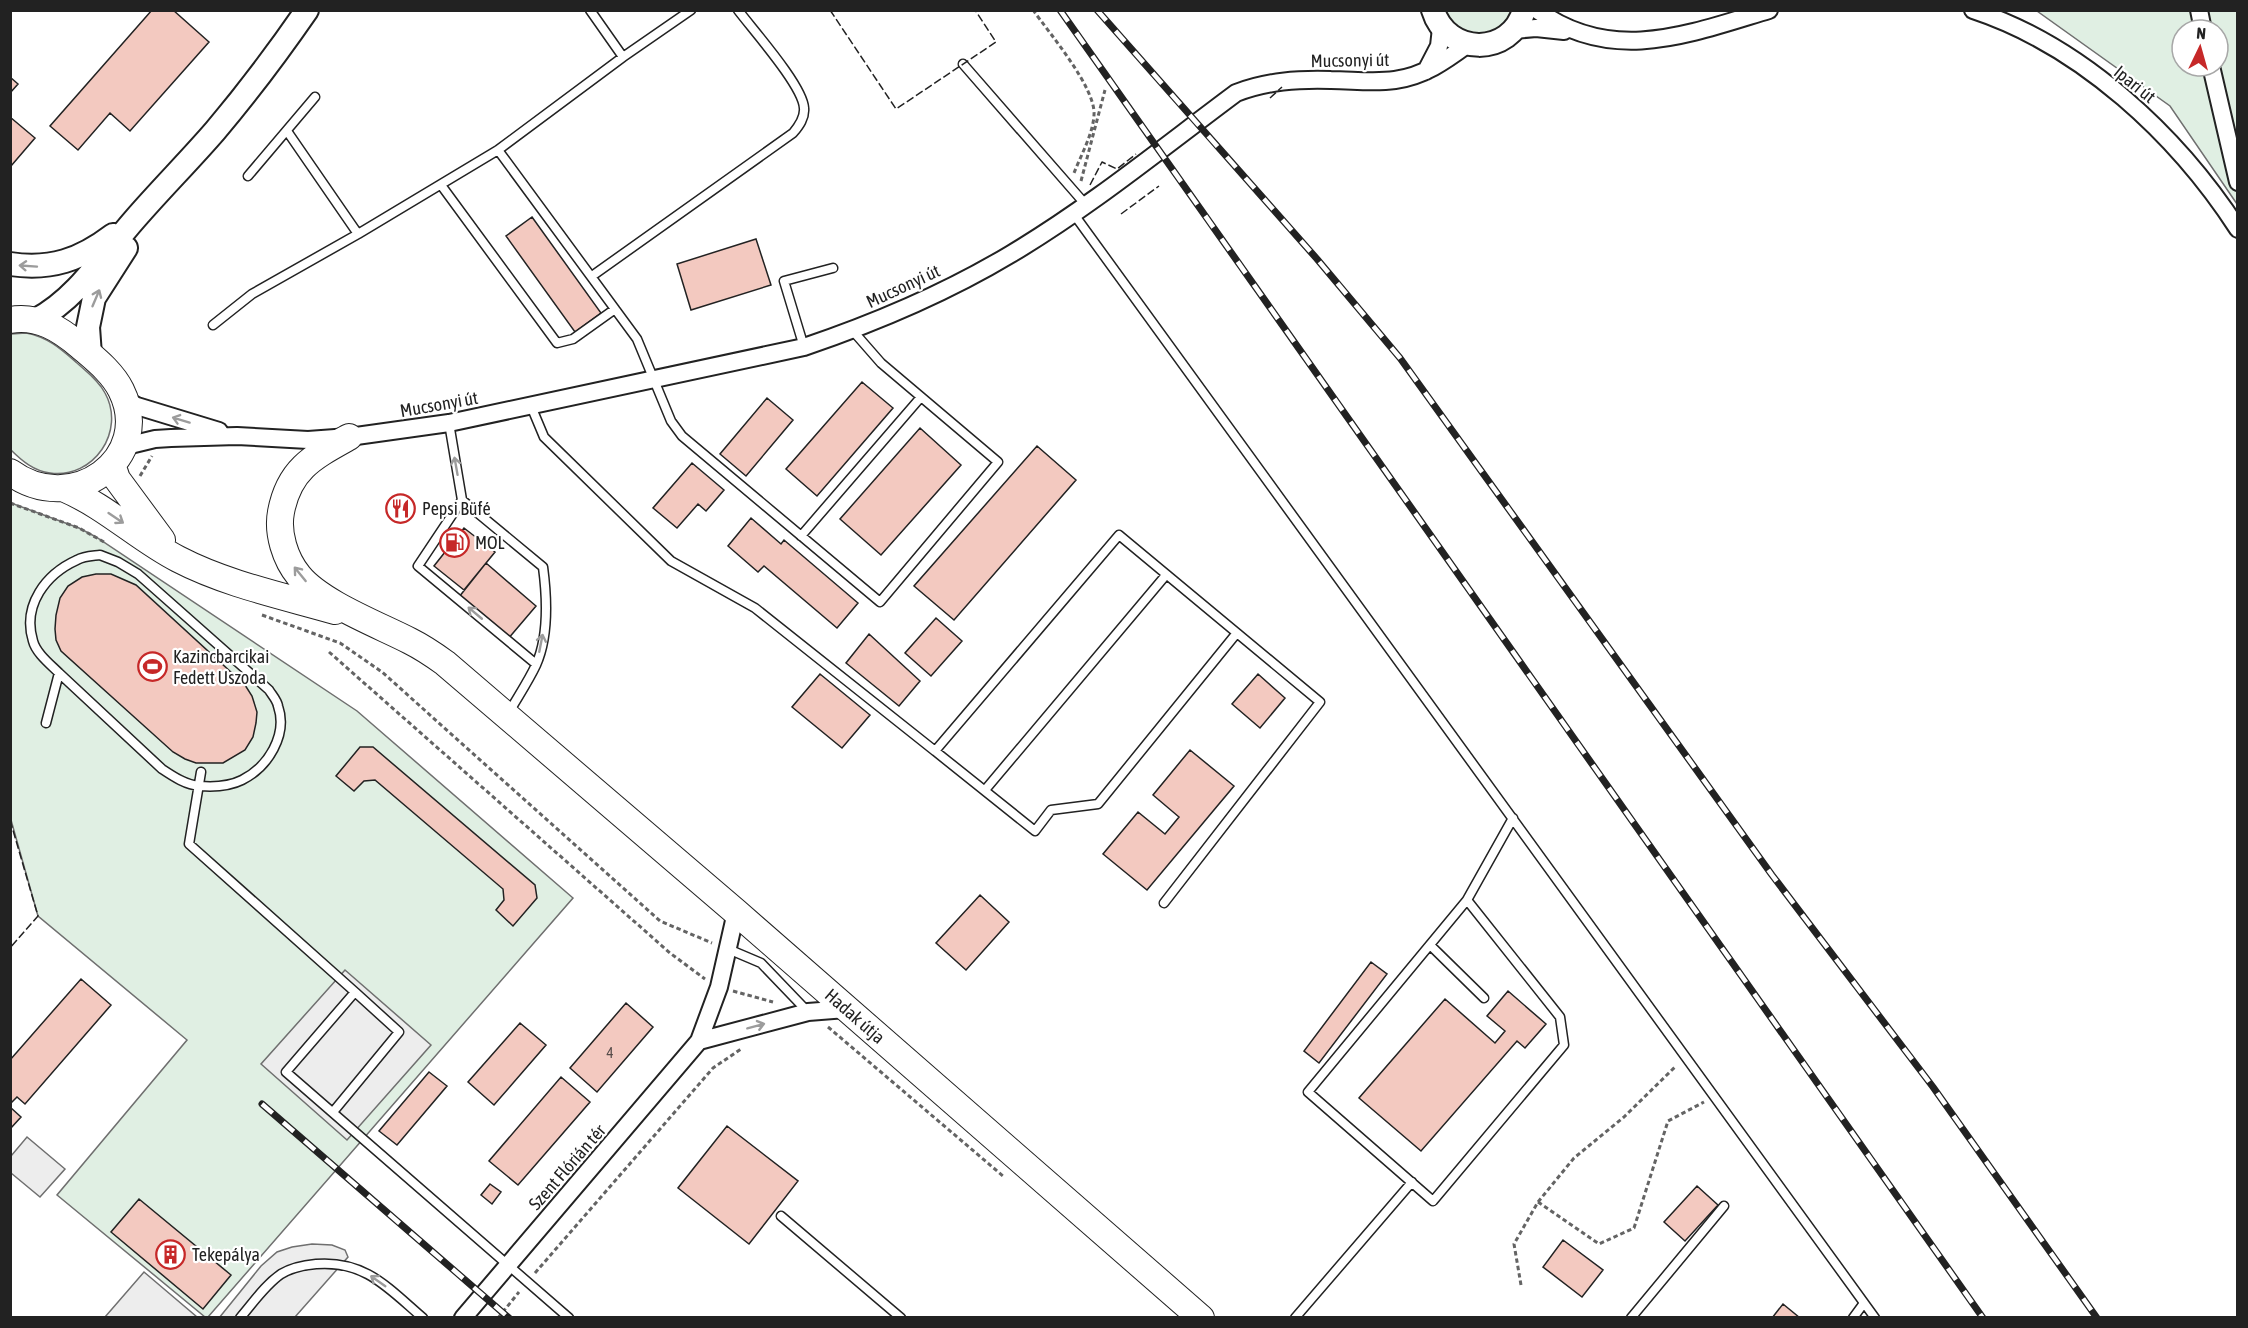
<svg xmlns="http://www.w3.org/2000/svg" width="2248" height="1328" font-family="'Asap Condensed',sans-serif">
  <rect width="100%" height="100%" fill="#fff"/>
  <path fill="#e0efe3" stroke="#6f6f6f" stroke-width="1.5" fill-rule="evenodd" d="M1436 11H1521L1520 16 1475 43Z
    M2037 11H2237V204L2170 106ZM2182 30H2218V66H2182Z
    M26 333C48 337 61 349 77 363 87 372 99 381 105 393 126 431 94 479 50 473 34 471 22 461 11 450V334Z
    M11 503 79 528 96 537 357 711 573 898 208 1317H205L57 1195 187 1040 38 916 11 820Z"/>
  <path fill="#ededed" stroke="#6f6f6f" stroke-width="1.5" d="M345 970 431 1045 347 1140 261 1064Z
    M27 1137 65 1169 40 1197 11 1173V1156Z
    M312 1244 332 1245 345 1250 348 1257 295 1317 219 1318 261 1266 277 1252 292 1247Z
    M144 1272 197 1317H105Z"/>
  <path fill="#f3c9c0" stroke="#222" stroke-width="1.5" d="M152 10H173L209 42 130 131 110 113 78 150 50 126Z
    M10 77 18 84 10 93Z
    M10 117 35 138 11 166H10Z
    M532 217 601 313 575 332 506 236Z
    M756 239 771 285 691 310 677 264Z
    M862 382 893 408 817 496 786 469Z
    M767 398 793 420 746 476 720 454Z
    M920 428 961 465 881 555 840 519Z
    M1037 446 1076 480 954 620 914 586Z
    M692 463 724 490 706 511 698 504 677 528 653 508Z
    M751 518 781 544 784 540 858 603 837 628 764 566 758 572 728 546Z
    M464 528 495 552 464 590 434 566Z
    M486 563 536 606 508 639 459 597Z
    M96 574H111L136 585 245 685 252 696 257 712 256 723 253 737 245 750 223 763H196L185 759 173 752 61 651 56 640 55 629 56 615 60 598 68 586 82 577Z
    M936 618 962 641 931 676 905 653Z
    M869 634 920 681 899 706 846 663Z
    M820 674 870 715 842 748 792 707Z
    M1258 674 1285 698 1260 728 1232 704Z
    M360 747H373L535 885 537 898 513 926 496 910 504 900 503 889 375 780 364 781 354 791 336 776Z
    M1190 750 1234 786 1147 890 1103 854 1138 812 1165 834 1179 817 1153 795Z
    M980 895 1009 922 966 970 936 943Z
    M1371 962 1387 974 1319 1063 1304 1051Z
    M81 979 111 1005 25 1104 17 1097 10 1104V1060Z
    M1508 991 1546 1024 1525 1048 1517 1041 1421 1151 1359 1098 1445 999 1495 1043 1505 1031 1487 1016Z
    M626 1003 653 1027 597 1092 570 1068Z
    M520 1023 546 1045 494 1105 468 1082Z
    M429 1072 447 1086 397 1145 379 1131Z
    M561 1077 590 1102 518 1185 489 1161Z
    M10 1107 21 1117 10 1129Z
    M727 1126 798 1181 749 1244 678 1188Z
    M490 1184 501 1192 492 1204 481 1195Z
    M1697 1186 1718 1205 1685 1241 1664 1222Z
    M139 1199 231 1275 203 1309 111 1232Z
    M1563 1240 1603 1270 1582 1297 1543 1267Z
    M1783 1304 1800 1318H1772Z"/>
  <g fill="none" stroke-linecap="round" stroke-linejoin="round">
    <defs>
      <path id="service" d="M590 10 623 57
        M963 64 1086 205
        M287 131 358 234
        M498 150 637 339 671 421 682 436 880 602 998 462 881 363 853 331
        M248 176 315 97
        M441 185 557 343 573 339 615 309
        M1073 213 1875 1318
        M592 276 793 133C799 126 805 118 804 108 803 86 753 30 738 10
        M213 325 252 294 358 234 498 150 623 57 691 10
        M804 347 784 281 833 268
        M531 406 544 437 671 561 755 608 935 751 1119 535 1320 702 1164 903
        M449 423 462 500 543 567C547 597 549 636 536 665 528 682 517 698 508 714
        M462 500 418 566 536 664
        M801 536 921 397
        M100 555 118 562 138 574 269 690C272 695 277 700 278 706 288 735 268 767 242 780 230 786 213 787 200 786 186 785 174 777 162 769L59 673C50 664 36 653 33 641 22 605 46 574 77 560 84 556 93 556 100 555Z
        M46 723 59 673
        M935 751 1035 831 1051 810 1098 804 1236 634
        M201 772 189 844 355 992 286 1072 569 1318
        M985 790 1166 575
        M1467 900 1308 1092 1433 1201 1564 1045 1560 1017 1467 900 1513 818
        M1430 945 1484 998
        M728 949 761 963 808 1012
        M333 1112 399 1032 355 992
        M781 1216 901 1318
        M240 1318C253 1303 265 1285 281 1274 291 1268 305 1265 316 1264 365 1260 388 1288 423 1318
        M1295 1318 1412 1182
        M1631 1318 1724 1206
        M1853 1318 1864 1303"/>
      <path id="minor" d="M1537 10C1612 65 1689 34 1769 10
        M1973 10C2082 46 2177 135 2238 229
        M2199 10 2203 30
        M1514 30 1536 28 1564 31
        M2211 66 2238 182
        M1426 71 1439 46 1441 28
        M124 399 137 406 219 431
        M122 447 155 439 171 438 237 436 308 440 349 437 449 423 804 347C875 323 946 293 1011 254 1090 207 1162 148 1236 93 1267 81 1298 79 1331 80 1352 80 1374 83 1395 80 1424 76 1445 61 1468 44
        M699 1041 808 1012 846 1009
        M463 1318 699 1041 719 987 736 912"/>
      <path id="secondary" d="M1433 10C1447 56 1511 57 1524 10
        M10 264C51 270 80 260 113 235
        M36 320C78 298 104 254 135 219 161 189 189 161 215 131 248 92 278 52 307 10
        M90 355 88 327 94 298 126 248"/>
      <path id="primary" d="M10 320C38 315 60 329 80 346 95 359 112 372 121 390 155 458 72 518 10 472
        M349 437C313 457 289 469 281 512 277 533 285 559 299 576 321 603 379 625 410 641 422 647 434 655 445 663L736 912 1201 1318
        M112 464 117 479 162 540
        M65 489C107 507 139 539 178 559 226 584 283 596 335 611"/>
    </defs>
    <use href="#service" stroke="#222" stroke-width="11"/>
    <use href="#minor" stroke="#222" stroke-width="20"/>
    <use href="#secondary" stroke="#222" stroke-width="26"/>
    <use href="#primary" stroke="#222" stroke-width="28"/>
    <path stroke="#646464" stroke-width="3" stroke-dasharray="4.5 3" stroke-linecap="butt" d="M1033 10C1050 34 1096 88 1094 115 1093 134 1081 155 1074 173
      M1081 181 1105 90
      M140 476 152 456
      M10 503 79 528 104 542
      M262 615 340 643 382 672 660 921 712 943
      M329 652 670 953 705 979
      M733 991 773 1002
      M828 1027 1003 1176
      M1538 1202 1599 1244 1634 1228 1668 1121 1704 1102
      M535 1273 713 1068 741 1049
      M1521 1285 1514 1244 1538 1202 1574 1158 1624 1117 1676 1066
      M498 1318 519 1292"/>
    <use href="#service" stroke="#fff" stroke-width="8"/>
    <use href="#minor" stroke="#fff" stroke-width="16"/>
    <use href="#secondary" stroke="#fff" stroke-width="22"/>
    <use href="#primary" stroke="#fff" stroke-width="26"/>
    <defs>
      <path id="rail" d="M1060 10 1983 1318
        M1097 10 1317 259 1400 358 1772 875 1933 1087 2097 1318
        M262 1104 509 1318"/>
    </defs>
    <use href="#rail" stroke="#222" stroke-width="7"/>
    <use href="#rail" stroke="#fff" stroke-width="4.5" stroke-dasharray="14" stroke-linecap="butt"/>
    <path stroke="#222" stroke-width="1.5" stroke-dasharray="8 3" stroke-linecap="butt" d="M830 10 896 109 996 42 975 10
      M1270 98 1282 87
      M1090 185 1102 162 1117 169 1136 154
      M1121 214 1159 186
      M10 820 38 916 10 948"/>
  </g>
  <defs><path id="oneway-shaft" d="M-6 0H5M1.5-3L5.5 0L1.5 3" fill="none" stroke-width="1.6" stroke-linecap="round" stroke-linejoin="round" transform="scale(1.5)"/></defs>
  <g stroke="#9c9c9c">
    <use href="#oneway-shaft" transform="translate(28 266) rotate(-176)"/>
    <use href="#oneway-shaft" transform="translate(96 298) rotate(-67)"/>
    <use href="#oneway-shaft" transform="translate(181 420) rotate(-163)"/>
    <use href="#oneway-shaft" transform="translate(456 466) rotate(-100)"/>
    <use href="#oneway-shaft" transform="translate(116 518) rotate(34)"/>
    <use href="#oneway-shaft" transform="translate(300 574) rotate(-129)"/>
    <use href="#oneway-shaft" transform="translate(475 613) rotate(-140)"/>
    <use href="#oneway-shaft" transform="translate(541 643) rotate(-79)"/>
    <use href="#oneway-shaft" transform="translate(756 1026) rotate(-15)"/>
    <use href="#oneway-shaft" transform="translate(378 1281) rotate(-145)"/>
  </g>
  <defs>
    <symbol id="restaurant-ring" viewBox="-11 -11 22 22"><circle r="9.5" fill="#fff" stroke="#c62828" stroke-width="1.5"/><path d="M-5-6h1v4h1v-4h1v4h1v-4h1v5L-1.5 .5V6h-2V.5L-5-1ZM5-6V6H3V1.5H1.5Q1.5-4 5-6Z" fill="#c62828"/></symbol>
    <symbol id="fuel-ring" viewBox="-11 -11 22 22"><circle r="9.5" fill="#fff" stroke="#c62828" stroke-width="1.5"/><path d="M-5.5-6h7V0h2V4h1.3V-2.5L3-4.5l.8-.8L6-3V5H2.5V1h-1V6h-7ZM-4.2-4.7v3.2H.2V-4.7Z" fill="#c62828"/></symbol>
    <symbol id="stadium-ring" viewBox="-11 -11 22 22"><circle r="9.5" fill="#fff" stroke="#c62828" stroke-width="1.5"/><path d="M0-5a6.5 5 0 1 0 0 10a6.5 5 0 1 0 0-10ZM-3.5-1.8h7v3.6h-7Z" fill="#c62828"/></symbol>
    <symbol id="building-ring" viewBox="-11 -11 22 22"><circle r="9.5" fill="#fff" stroke="#c62828" stroke-width="1.5"/><path d="M-4-6H4V6H1V3H-1V6H-4ZM-2.5-4.3h1.7v1.8h-1.7ZM.8-4.3h1.7v1.8H.8ZM-2.5-1h1.7V.8h-1.7ZM.8-1h1.7V.8H.8Z" fill="#c62828"/></symbol>
  </defs>
  <g fill-rule="evenodd">
    <use href="#restaurant-ring" x="384" y="492" width="33" height="33"/>
    <use href="#fuel-ring" x="438" y="526" width="33" height="33"/>
    <use href="#stadium-ring" x="136" y="650" width="33" height="33"/>
    <use href="#building-ring" x="154" y="1238" width="33" height="33"/>
  </g>
  <g text-anchor="middle" dominant-baseline="central" stroke-width="4.5" stroke-linejoin="round" paint-order="stroke">
    <g font-size="15" fill="#564c4a">
      <text x="610" y="1052">4</text>
    </g>
    <g font-size="18" fill="#222" stroke="#fff">
      <text transform="translate(1350 60) rotate(-1)">Mucsonyi út</text>
      <text transform="translate(2135 84) rotate(39)">Ipari út</text>
      <text transform="translate(903 286) rotate(-25)">Mucsonyi út</text>
      <text transform="translate(439 404) rotate(-10)">Mucsonyi út</text>
      <text transform="translate(855 1016) rotate(41)">Hadak útja</text>
      <text transform="translate(567 1167) rotate(-49)">Szent Flórián tér</text>
    </g>
    <g font-size="18" fill="#222" stroke="#fff" text-anchor="start">
      <text x="422" y="508">Pepsi Büfé</text>
      <text x="475" y="542">MOL</text>
      <text x="173" y="656">Kazincbarcikai<tspan x="173" dy="21">Fedett Uszoda</tspan></text>
      <text x="192" y="1254">Tekepálya</text>
    </g>
  </g>
  <rect width="2248" height="1328" fill="none" stroke="#222222" stroke-width="24"/>
  <g transform="translate(2200 48) rotate(5)"><circle r="28" fill="#ffffff" stroke="#a7a7a7" stroke-width="1.5"/>
  <path d="M0-4.5L10 22L0 15L-10 22Z" fill="#c62828"/>
  <text y="-9" font-size="16" font-weight="bold" text-anchor="middle" fill="#222222">N</text>
  </g>
</svg>
